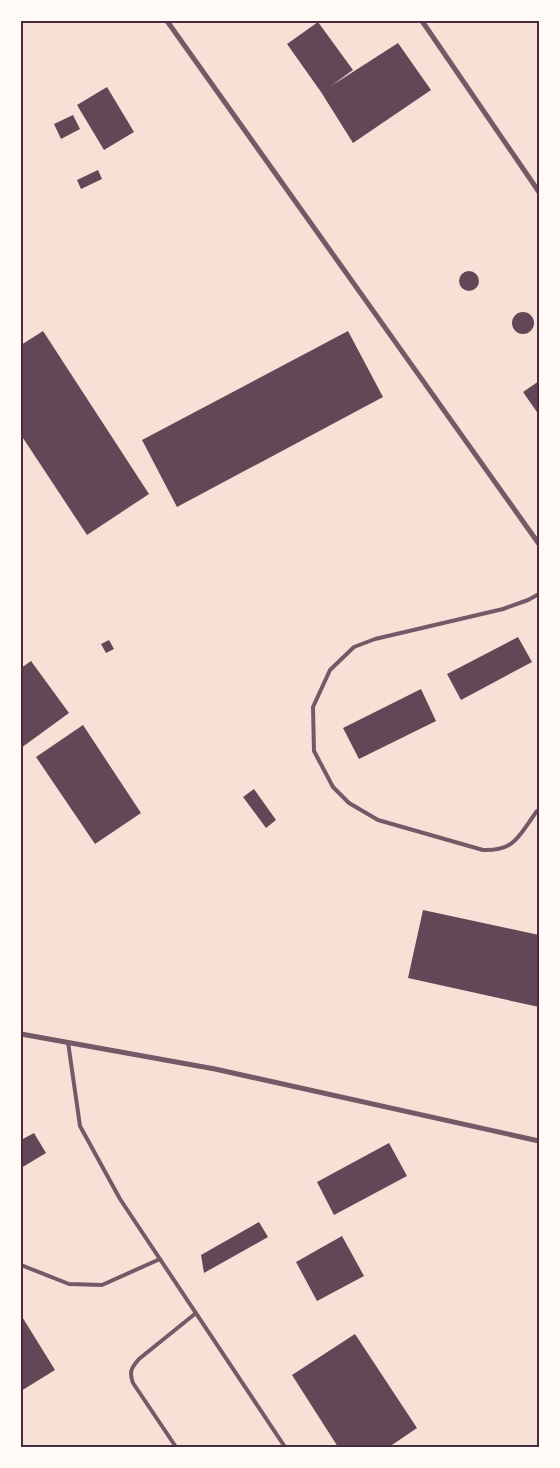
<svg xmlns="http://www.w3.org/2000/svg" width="560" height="1468" font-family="'Space Grotesk',sans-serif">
  <rect width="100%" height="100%" fill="#f7e1d7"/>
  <path fill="#644757" d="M318 22 353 70 331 86 398 43 431 90 353 143 321 92 287 44Z
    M107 87 134 132 104 150 77 105Z
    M73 115 80 129 61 139 54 124Z
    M98 170 102 179 81 189 77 180Z
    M459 281a10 10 0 1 1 20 0a10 10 0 1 1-20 0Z
    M512 323a11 11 0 1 1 22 0a11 11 0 1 1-22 0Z
    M43 331 149 494 87 535 21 435V345Z
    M348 331 383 397 177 507 142 440Z
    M539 381V415L523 392Z
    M518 637 532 662 461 700 447 674Z
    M109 640 114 649 106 653 101 644Z
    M31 661 69 713 21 748V668Z
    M421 689 436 721 359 759 343 728Z
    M83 725 141 813 95 844 36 757Z
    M254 789 276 820 266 828 243 797Z
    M423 910 539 935V1007L408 978Z
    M34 1133 46 1153 21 1168V1140Z
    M389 1143 407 1176 334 1215 317 1182Z
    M259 1222 268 1237 204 1273 201 1255Z
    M342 1236 364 1276 317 1301 296 1262Z
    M21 1315 55 1370 21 1391Z
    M355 1334 417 1428 389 1447H338L292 1375Z"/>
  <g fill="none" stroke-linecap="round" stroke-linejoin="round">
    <path stroke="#755966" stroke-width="4" d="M537 811C519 835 516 851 483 850L378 820 349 803 333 787 314 751 313 707 330 670 354 647 375 639 503 609 528 600 539 594
      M68 1042 80 1126 120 1199 285 1447
      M21 1265 69 1284 102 1285 160 1259
      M176 1447 133 1383C129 1372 131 1368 139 1359L196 1313"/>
    <path stroke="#755966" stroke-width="5" d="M167 21 539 544
      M422 21 539 192
      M21 1034 215 1069 539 1141"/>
  </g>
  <rect width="560" height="1468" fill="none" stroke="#fffaf5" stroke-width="45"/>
  <rect x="22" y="22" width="516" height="1424" fill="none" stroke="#4a2c40" stroke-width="2"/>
</svg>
